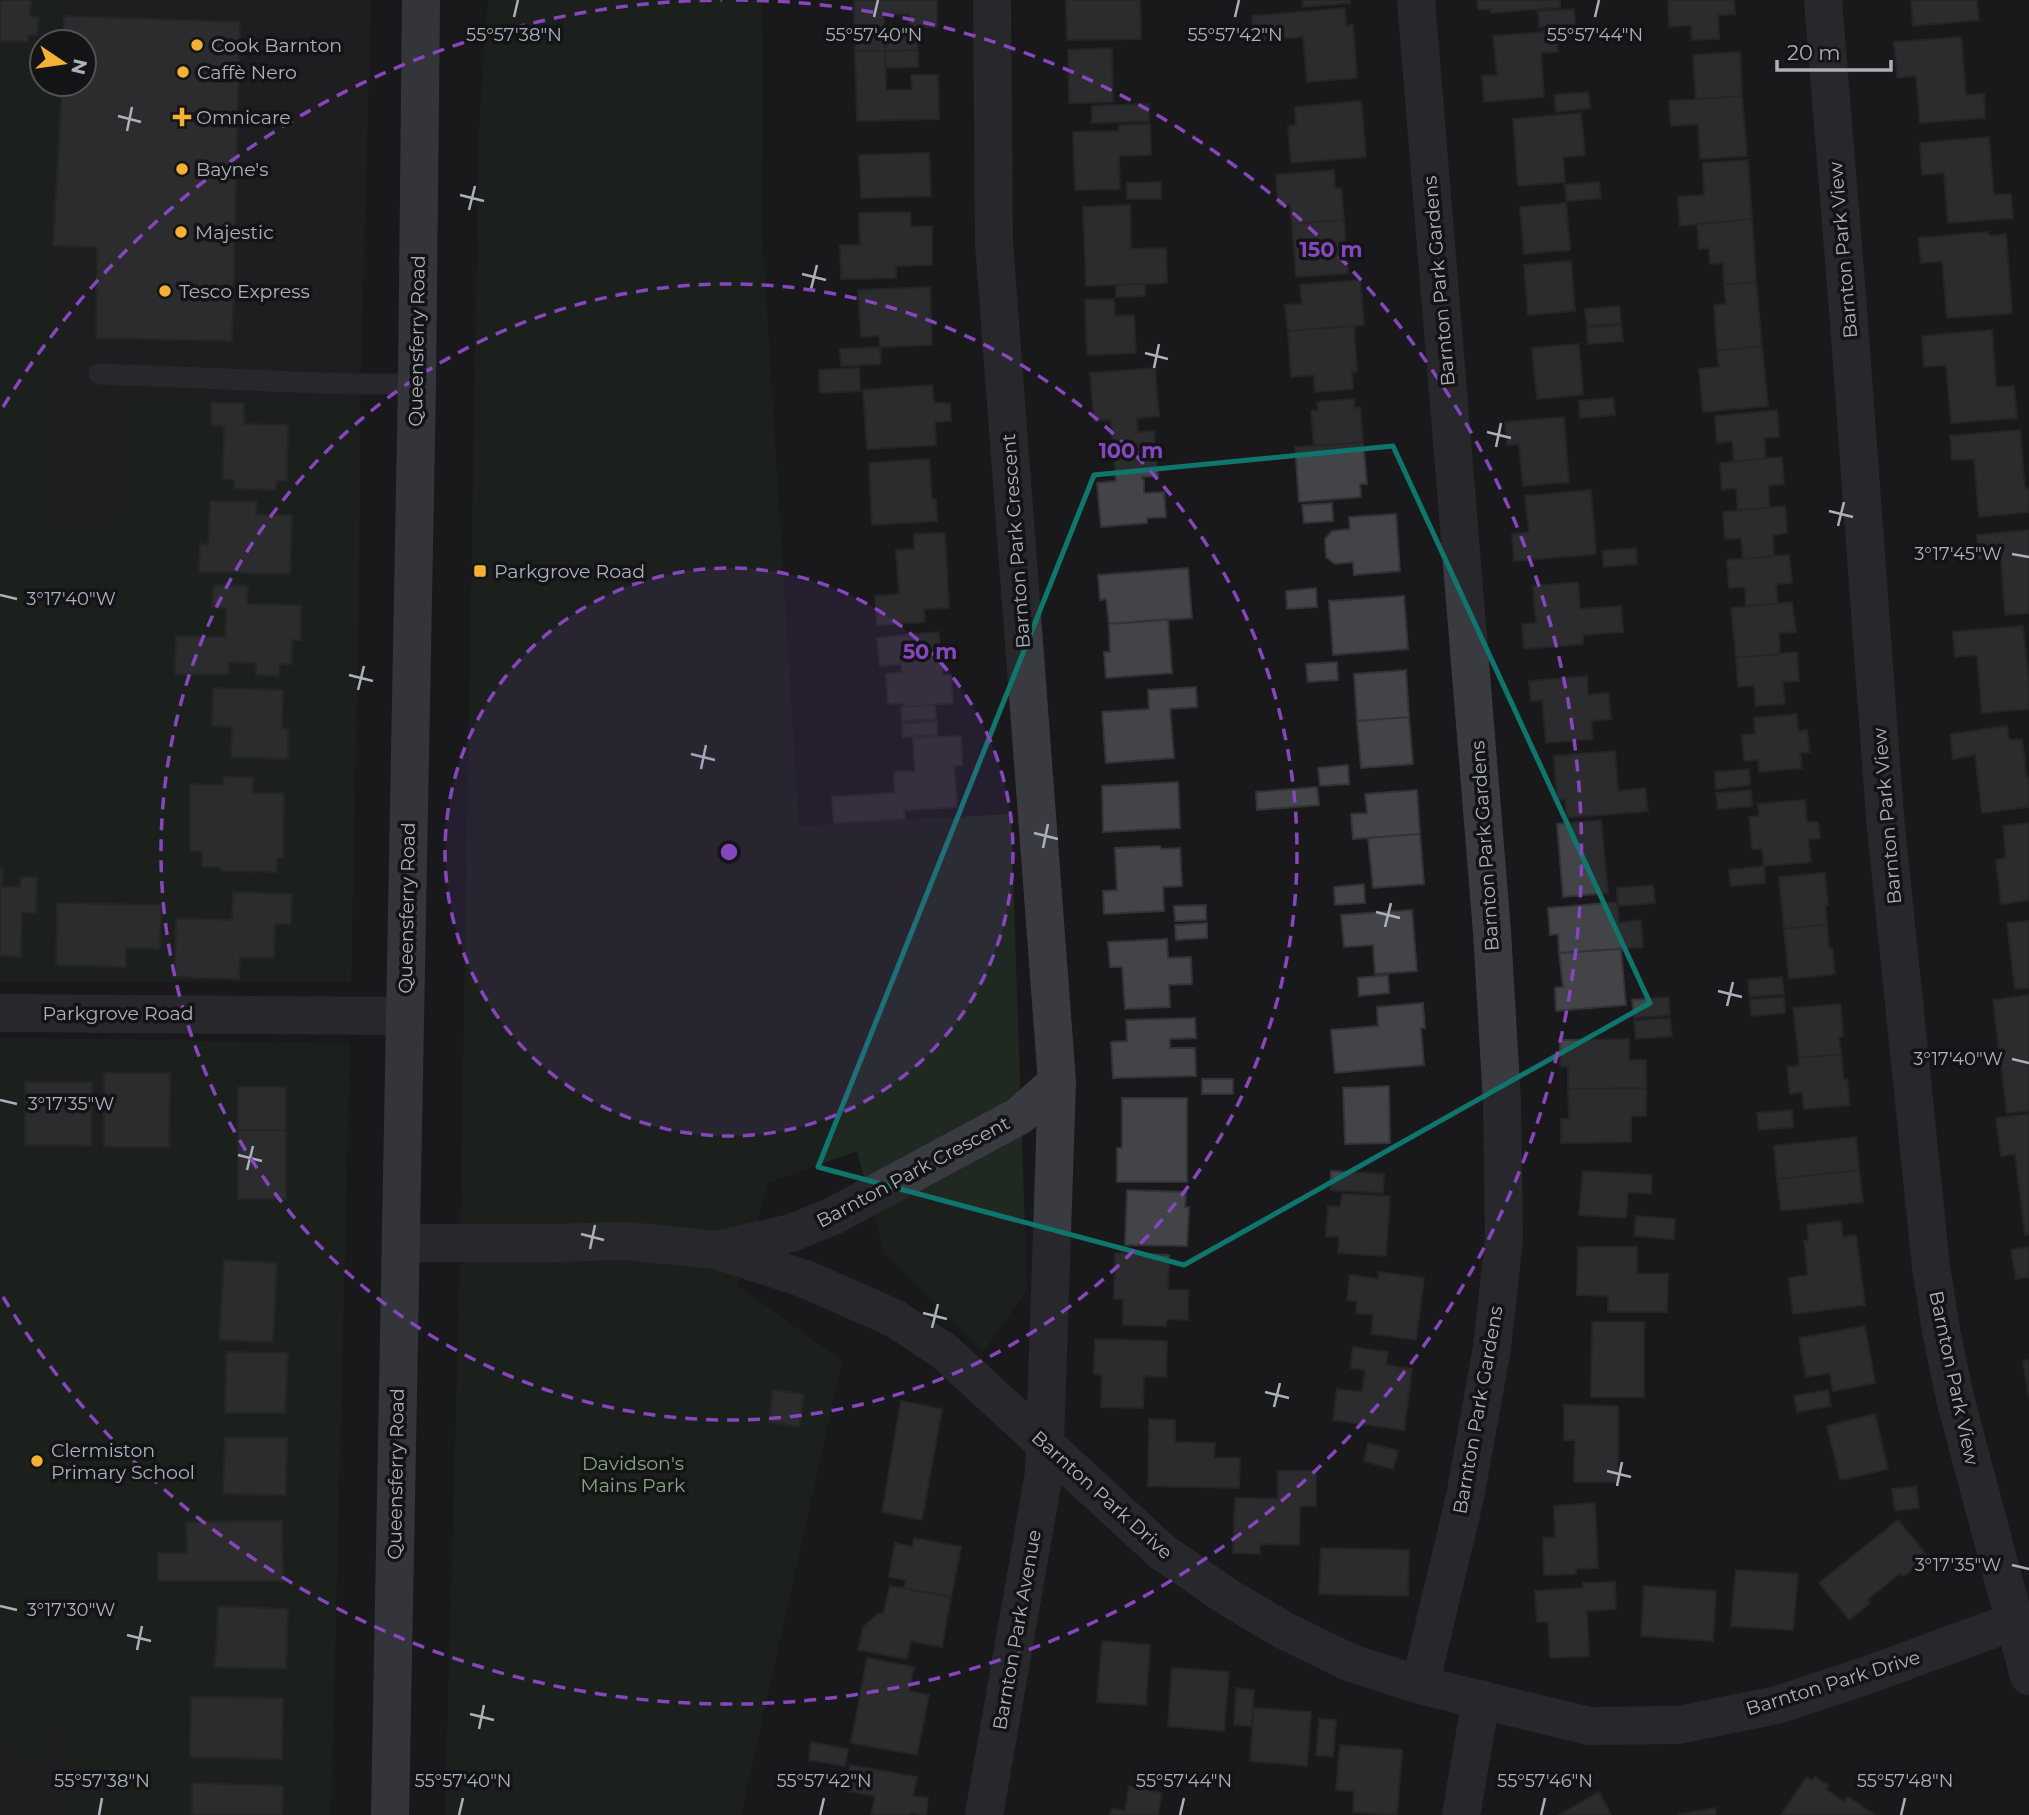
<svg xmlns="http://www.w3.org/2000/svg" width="2029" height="1815" viewBox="0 0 2029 1815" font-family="Montserrat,sans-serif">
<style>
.built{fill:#252528}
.green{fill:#202921}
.building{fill:#434448;stroke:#333337;stroke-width:2}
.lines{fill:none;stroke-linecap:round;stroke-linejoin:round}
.lane{stroke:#3a3b40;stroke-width:21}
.street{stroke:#3a3b40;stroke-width:38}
.primary{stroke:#56585f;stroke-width:38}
.marked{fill:none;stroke:#0f766e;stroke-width:5;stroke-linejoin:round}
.ticks{fill:none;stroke:#abb0bb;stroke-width:2.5}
.ring{fill:none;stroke:#8546be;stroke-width:3.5;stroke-dasharray:12 9}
.poi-dot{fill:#f5b136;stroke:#141416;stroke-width:2.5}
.labels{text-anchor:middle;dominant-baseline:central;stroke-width:7;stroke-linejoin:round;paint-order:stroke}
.poi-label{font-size:19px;fill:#abb0bb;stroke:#141416;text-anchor:start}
.street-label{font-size:19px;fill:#abb0bb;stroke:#141416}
.park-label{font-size:19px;fill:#82a683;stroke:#141416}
.ticks-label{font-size:18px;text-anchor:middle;fill:#abb0bb;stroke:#141416;stroke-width:7;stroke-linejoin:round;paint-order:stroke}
.centre{fill:#8546be;stroke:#141416;stroke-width:3.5}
.ring-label{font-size:21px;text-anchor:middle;font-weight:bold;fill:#8546be;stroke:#141416;stroke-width:7;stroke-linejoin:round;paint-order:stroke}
</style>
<rect width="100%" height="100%" fill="#19191b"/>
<path class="built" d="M64,0H371L360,401L130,396L135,515L56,532L53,246L62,84H84V42H63Z
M75,1341L68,1815H0V1343Z"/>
<path class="green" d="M0,0H64L63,42H42V84H62L53,246L56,532L135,515L129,396L360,401L359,587L351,982L0,981Z
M488,0H763L762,232L799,826L1011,814L1027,1290L983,1352L884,1253L857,1151L768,1183L738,1286L842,1361L741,1815H445L459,1306L479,129Z
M0,1037L350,1044L331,1815H68L71,1589L53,1760L23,1754L0,1743Z"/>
<path class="building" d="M0,0H31L30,16L39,17L37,35H28V42L0,41Z
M854,0H937V27H909V14L884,15L885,51H855Z
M1066,0H1140L1141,39L1067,40Z
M1302,0H1350V3L1303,7Z
M1477,0H1560V7L1491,13L1490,9L1478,10Z
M1668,0H1734L1735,14L1718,15L1719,39L1692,40L1691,25L1669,27Z
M1911,0H1977L1979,20L1913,26Z
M1345,8L1346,26L1353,25L1357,78L1307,82L1303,37L1254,40L1252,16Z
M1574,9L1575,25L1539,27L1538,11Z
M64,16L240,22L232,341L96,338L97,247L53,246L62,84H84V42H63Z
M1556,31L1558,52L1541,53L1544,97L1484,102L1482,76L1497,75L1493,36Z
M885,35H917L918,50L885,51Z
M1961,37L1966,95L1984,94L1985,118L1920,123L1916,76L1897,78L1894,42Z
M1112,48L1113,102L1069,103L1068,50Z
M918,50V67L885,68V51Z
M855,51H885L886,90H912L911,75H938L939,119L857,121Z
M1740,52L1742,96L1696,99L1693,55Z
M1588,92L1590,108L1556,112L1554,95Z
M1742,96L1747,156L1700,159L1698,124L1671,126L1669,101Z
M1361,101L1366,157L1291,163L1288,126L1296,125L1295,107Z
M1149,104V121L1092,123V106Z
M1581,113L1585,155L1563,157L1565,182L1518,186L1513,119Z
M1150,124L1151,155L1119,156L1120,189L1075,190L1073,132L1119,131V125Z
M1989,137L1994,195L2011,194L2013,218L1948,223L1944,173L1922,175L1920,143Z
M929,153L931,196L861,198L859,155Z
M1748,160L1752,219L1680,226L1678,197L1704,195L1703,163Z
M1334,170L1335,189L1341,188L1344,220L1292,224L1290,204L1278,205L1276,175Z
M1161,182V199H1127V183Z
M1599,182L1601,198L1567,201L1565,185Z
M1566,203L1570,250L1524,254L1520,207Z
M1130,205L1131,249L1166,248L1167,283L1086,286L1083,207Z
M910,212L911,227L932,226V265L896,266V278L841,279L840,245H860L859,213Z
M1752,219L1756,282L1724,285L1723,263L1710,264L1709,248L1699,249L1697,224Z
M1344,220L1348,273L1296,277L1292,224Z
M1988,232L1989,236L2006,234L2012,313L1947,318L1942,261L1921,263L1918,238Z
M1571,261L1575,311L1528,315L1524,265Z
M1360,280L1364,325L1288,331L1285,305L1302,304L1300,285Z
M1756,282L1762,346L1717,351L1714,305L1726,304L1724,285Z
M1145,284V296L1116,297V285Z
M930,287L932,345L880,347L879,336L861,337L858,290Z
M1114,299L1115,316L1134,315L1136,353L1087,355L1085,300Z
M1619,306L1621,323L1587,326L1585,309Z
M1621,325L1623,341L1588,344L1587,328Z
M1354,326L1357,372H1352L1353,389L1315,392L1314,375L1291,377L1288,331Z
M1992,330L1996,387L2014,386L2017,418L1951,423L1946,365L1924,367L1922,336Z
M1579,344L1583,395L1537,399L1532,348Z
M1762,346L1768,406L1703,412L1699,369L1719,367L1717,351Z
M880,347L881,364L841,366L840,349Z
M859,368L860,391L820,393L819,370Z
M1155,368L1159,416L1137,418L1138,432L1154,431L1155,448L1113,451L1111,420L1094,421L1090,373Z
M932,385L934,403H950L951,421L935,422L936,445L867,449L863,390Z
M1613,398L1615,415L1580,418L1579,401Z
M1354,399V408L1360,407L1363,442L1314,446L1311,411H1318L1317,402Z
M211,403H244V424L288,425L287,481H276V490L234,489V480L223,479L224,426L211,425Z
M1777,410L1779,437L1764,438L1766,459L1734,461L1732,441L1717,443L1715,416Z
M1564,417L1569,482L1523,486L1519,444L1507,445L1505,422Z
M2020,430L2025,489L2029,488V512L1979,517L1974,459L1952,460L1950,436Z
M1363,442L1367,484H1360L1361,497L1299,502L1295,447Z
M1155,448L1158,476L1142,477V479L1144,480V493L1164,492L1166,517L1147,518V523L1101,527L1097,483L1116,481L1113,451Z
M1782,457L1784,484L1768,485L1770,508L1738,510L1736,488L1722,490L1720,463Z
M929,459L932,499H936L937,521L872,525L869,463Z
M1591,490L1596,554L1514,561L1512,534L1529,532L1525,496Z
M210,501L257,502L256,515H292L290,574L199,572L200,544L208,545Z
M1332,503L1333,521L1304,523L1302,505Z
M1785,506L1787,533L1773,535L1774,556L1743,559L1741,538L1725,539L1723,512Z
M1396,514L1400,571L1354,575L1353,562L1335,564L1326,557L1325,539L1332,531L1350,529L1349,517Z
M2029,530V613L2005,615L2001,558L1979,559L1977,535Z
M945,533L949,608L924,609L925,622L877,625L875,596L899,594L896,550L914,549V534Z
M1636,548L1637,564L1604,567L1602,551Z
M1789,555L1792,583L1776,584L1778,603L1746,606L1745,587L1729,588L1727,560Z
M1188,568L1192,618L1109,624L1106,599L1100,600L1098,575Z
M1578,582L1580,609L1621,606L1623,632L1583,635V644L1524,649L1522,624L1536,623L1533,586Z
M213,585L248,586L247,604L301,605V640H292V664H280L279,676L256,675V663L229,662L228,675L175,674L176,636L225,637L226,608L212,607Z
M1316,588L1317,607L1287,609L1286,591Z
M1404,596L1408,649L1333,655L1329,601Z
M1792,602L1796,632L1779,633L1780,654L1736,658L1731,608Z
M1168,619L1172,673L1106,678L1104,652H1110L1109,624Z
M2023,626L2029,685V709L1982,713L1977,655L1955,657L1953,632Z
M939,632L943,675H951L953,703L905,707L904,703L888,704L886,674L902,673L901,664L880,666L877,638Z
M1797,652L1799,681L1783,682L1785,704L1756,706L1754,685L1738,687L1736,658Z
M1337,662L1338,680L1308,682L1306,664Z
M1406,670L1409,717L1357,721L1354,674Z
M1587,676L1588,695L1608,693L1611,719L1591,721L1593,739L1546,743L1542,700L1531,701L1529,681Z
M1196,687L1197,707L1170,709L1174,758L1106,763L1102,712L1149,709L1148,690Z
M213,688L283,690L282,728L288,729V759L231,757L232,727L212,726Z
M935,705L936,719L902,721L901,707Z
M1797,714L1798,731L1807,730L1810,752L1800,753L1802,768L1759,772L1758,760L1744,761L1742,735L1755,734L1754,718Z
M1409,717L1413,764L1361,768L1357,721Z
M937,721V735L903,737L902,724Z
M2007,726L2009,740L2022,739L2027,778H2029V807L1982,813L1975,755L1953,759L1950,734Z
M961,736L962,765L954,766L957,807L904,810L905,819L834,823L832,797L895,793L894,772L915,771L913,738Z
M1615,751L1618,791L1645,788L1648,811L1567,818L1565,799L1557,800L1554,756Z
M1348,765L1349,784L1320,786L1318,768Z
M1749,769L1750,785L1716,789L1715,772Z
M224,777H253V793H284L283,858H277V872L221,871L220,867H202V852L190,851V784L223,785Z
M1178,782L1180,828L1103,832L1102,786Z
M1317,787L1319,805L1257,810L1256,792Z
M1417,790L1420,834L1353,839L1351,814L1367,813L1365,794Z
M1751,790L1752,806L1718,809L1716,793Z
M1805,800L1807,822H1818L1820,838L1808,839L1811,862L1764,866L1762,849H1752L1749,817L1759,816L1758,804Z
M1601,820L1608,893L1563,897L1557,824Z
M2029,823V900L2001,904L1996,860L2006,858L2003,826Z
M1420,834L1424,884L1373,888L1368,838Z
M1160,846L1161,849L1180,848L1182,886L1163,887L1164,911L1104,914L1103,891L1117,890L1115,848Z
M1764,866L1765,883L1731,886L1729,870Z
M0,868H3L2,887H20L21,877H37L36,913L22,912L21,957L0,956Z
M1825,873L1828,905H1825L1827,924L1784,929L1779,877Z
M1364,884L1365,903L1335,905L1334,887Z
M1653,885L1655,903L1618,906L1617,888Z
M233,892L292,894L291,924H275L274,958L240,957L239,979L175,977L176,918L232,920Z
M1617,902L1619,923L1641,920L1643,947L1559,953L1558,934L1550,935L1548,908Z
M57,903L161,905L160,949L126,948V967L56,965Z
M1206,905V920L1175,921L1174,906Z
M1412,910L1417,971L1375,974L1373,945L1344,947L1341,915Z
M2029,921V988L2015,989L2007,923Z
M1207,923V938L1176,940L1175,925Z
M1827,924L1829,949L1832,948L1835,974L1789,979L1784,929Z
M1167,939L1168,958L1191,957L1192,984L1169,985L1170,1007L1125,1009L1122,967H1110L1108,942Z
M1621,949L1626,1005L1556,1011L1555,988L1563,987L1559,953Z
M1388,975L1389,993L1359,996L1358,978Z
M1782,977L1784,994L1750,997L1748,980Z
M2029,995V1111L2007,1113L1993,1000Z
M1669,997L1670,1015L1634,1018L1632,1000Z
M1784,997L1785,1013L1751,1016L1750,1000Z
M1423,1003L1425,1028H1421L1424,1065L1335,1073L1331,1030L1378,1026L1377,1007Z
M1840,1004L1843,1036L1839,1037L1841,1054L1799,1058L1793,1008Z
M1195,1018L1196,1038L1170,1039V1048H1195L1196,1076L1113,1078L1111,1042L1127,1041L1126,1020Z
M1670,1018L1672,1036L1636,1039L1634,1021Z
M1629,1039V1060H1646V1088L1568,1089V1066H1560V1040Z
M1841,1054L1844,1080L1847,1079L1850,1105L1804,1109L1802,1092L1790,1094L1787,1067L1799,1066V1058Z
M104,1073H170L169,1147H104Z
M1202,1079H1233V1094H1202Z
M25,1082H92L91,1146L25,1145Z
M1389,1086L1390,1143L1345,1144L1343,1088Z
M238,1087H286V1130H238Z
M1646,1088V1116H1631V1142L1561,1143V1119H1569L1568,1089Z
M1122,1098H1187V1182H1117V1148H1122Z
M1792,1110L1793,1127L1759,1130L1757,1113Z
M2029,1114V1234L2025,1235L2015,1154L2001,1156L1996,1118Z
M238,1130H286V1199H238Z
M1856,1137L1859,1170L1777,1179L1774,1146Z
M1859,1170L1863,1202L1781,1211L1777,1179Z
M1331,1171L1384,1174L1383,1193L1330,1190Z
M1583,1171L1652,1175L1651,1194L1628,1192L1626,1218L1579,1215Z
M1127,1190L1186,1192L1185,1207H1189L1187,1246L1125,1245Z
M1342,1194L1390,1196L1386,1256L1338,1253L1339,1237L1326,1236L1328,1206L1340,1207Z
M1636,1216L1675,1219L1674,1239L1634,1236Z
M1841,1221L1843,1237L1856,1235L1865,1305L1793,1314L1789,1278L1808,1275L1804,1241H1809L1807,1225Z
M1578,1247H1637V1274H1668L1667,1312H1608V1296L1577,1295Z
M2029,1247V1277L2016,1279L2011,1250Z
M1115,1253L1169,1255L1168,1290H1188V1320L1167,1319L1166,1326L1123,1325V1299H1114Z
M224,1260L277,1263L273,1342L219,1340Z
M1379,1272L1424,1278L1416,1340L1371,1334L1373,1315L1356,1313L1357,1301L1347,1300L1350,1275L1378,1279Z
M1592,1322H1644V1397H1591Z
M1865,1326L1875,1383L1833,1391L1830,1373L1806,1377L1799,1338Z
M1095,1339L1167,1341L1166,1377L1144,1376L1143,1408L1101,1407L1102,1375L1094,1374Z
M1353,1347L1388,1352L1386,1365L1412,1369L1404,1430L1333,1420L1337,1389L1362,1392L1365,1370L1350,1368Z
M226,1352L288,1353L285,1413H225Z
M2029,1360V1397L2023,1361Z
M773,1390L804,1394L799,1427L769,1422Z
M1828,1390L1831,1406L1797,1412L1794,1396Z
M901,1401L942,1409L922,1520L882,1512Z
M1564,1405L1618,1406V1482H1574L1575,1440H1564Z
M1875,1414L1888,1469L1840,1480L1827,1426Z
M1149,1419L1175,1420V1442L1215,1443L1214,1458H1240L1239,1488L1148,1486Z
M225,1437L287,1438L286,1495L223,1494Z
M1368,1443L1398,1451L1393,1469L1364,1461Z
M1278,1471H1316V1506H1300L1299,1545L1260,1544V1554L1233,1553L1235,1498L1278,1499Z
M1916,1486L1919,1508L1895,1511L1892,1489Z
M1595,1503L1598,1568L1576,1569V1574L1544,1575L1543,1538L1555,1537L1554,1506Z
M1898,1520L1928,1557L1904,1576L1900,1573L1867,1600L1870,1603L1849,1620L1819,1583Z
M282,1521L283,1581H158V1553H187L186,1522Z
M914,1538L961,1547L951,1597L904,1588L906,1580L889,1577L895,1543L912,1547Z
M1321,1548L1409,1550L1408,1596L1319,1594Z
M1736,1570L1798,1574L1793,1630L1731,1626Z
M1615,1582L1616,1609L1587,1611L1589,1656L1550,1658L1548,1622H1537L1535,1591L1583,1588V1583Z
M890,1586L951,1597L942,1647L911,1641L907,1659L858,1650L863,1627L879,1613L883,1614Z
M1644,1586L1716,1591L1713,1641L1641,1636Z
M218,1606L288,1609L286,1669L215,1667Z
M1102,1641L1150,1645L1146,1705L1097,1702Z
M867,1658L914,1667L909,1691L929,1695L917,1755L851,1743Z
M1172,1668L1229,1672L1224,1731L1168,1726Z
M1236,1688L1254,1690L1251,1726L1234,1725Z
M191,1697L283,1698L282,1759L190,1757Z
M1254,1708L1311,1712L1307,1766L1250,1761Z
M1319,1719L1336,1720L1333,1757L1316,1755Z
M811,1742L848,1749L845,1766L809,1760Z
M1340,1745L1402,1750L1397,1815L1353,1812L1354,1791L1336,1790Z
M850,1765L917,1777L913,1796L928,1798L926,1815L910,1813V1815H871L875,1796L845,1791Z
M1807,1777L1812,1781L1815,1777L1829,1786L1826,1789L1844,1802L1848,1797L1875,1815H1781Z
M192,1783L283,1786L282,1815H192Z
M1129,1786L1162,1793L1158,1815H1110L1112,1808L1125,1811Z
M1599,1792L1611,1815H1559Z
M1715,1808L1716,1815H1677Z"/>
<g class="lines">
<path class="lane" d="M99,374L348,384H417"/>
<path class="street" d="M1416,0L1492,932L1502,1102L1504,1239L1492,1348L1465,1497L1420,1685
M1823,0L1848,309L1885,817L1931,1267L1942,1336L1955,1398L2029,1676
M0,1013L405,1016
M401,1243H553L626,1241L717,1250L805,1279L894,1318L945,1352L1161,1551L1226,1596L1285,1631L1351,1663L1420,1685L1589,1726L1678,1725L1777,1705L1865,1676L2015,1621
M718,1250L791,1233L833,1216L1019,1116L1057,1082
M984,1815L1044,1473L1057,1082L994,243L992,0
M1461,1815L1481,1699"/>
<path class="primary" d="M390,1815L417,384L421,0"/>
</g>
<path d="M0 0H2029V1815H0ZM1393,446L1650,1003L1184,1265L818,1167L1094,475Z" fill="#19191b" fill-opacity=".55" fill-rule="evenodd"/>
<path class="marked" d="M1393,446L1650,1003L1184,1265L818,1167L1094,475Z"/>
<path class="ticks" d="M514,17L518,0M874,17L878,0M1235,17L1239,0M1595,17L1599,0M118,116L141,122M127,131L132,107M460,195L484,201M469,210L475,186M802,274L826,280M811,289L817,265M1145,353L1168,359M1154,368L1159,344M1487,432L1511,438M1496,447L1501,423M1829,511L1853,517M1838,526L1844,502M2012,554L2029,557M0,595L17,599M349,675L373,681M358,690L364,666M691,754L715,760M701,769L706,745M1034,833L1058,839M1043,848L1048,824M1376,912L1400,918M1385,927L1391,903M1718,991L1742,997M1727,1006L1733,982M2012,1059L2029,1063M0,1100L17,1104M238,1155L262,1161M247,1170L253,1146M581,1234L604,1240M590,1249L595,1225M923,1313L947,1319M932,1328L938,1304M1265,1392L1289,1398M1274,1407L1280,1383M1607,1471L1631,1477M1617,1486L1622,1462M2012,1565L2029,1569M0,1606L17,1610M127,1635L151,1641M137,1650L142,1626M470,1714L494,1720M479,1729L484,1705M99,1815L102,1798M459,1815L463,1798M820,1815L824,1798M1180,1815L1184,1798M1541,1815L1545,1798M1901,1815L1905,1798"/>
<circle cx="729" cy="852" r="284" fill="#8546be" fill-opacity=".12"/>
<g class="ring">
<circle cx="729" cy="852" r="284"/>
<circle cx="729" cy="852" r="568"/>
<path d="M3 407A852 852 0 0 1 722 0M736 0A852 852 0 1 1 3 1297"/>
</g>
<g class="poi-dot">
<circle cx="197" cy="45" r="7"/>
<circle cx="183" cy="72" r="7"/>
<path d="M178.5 106.5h7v7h7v7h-7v7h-7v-7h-7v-7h7z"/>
<circle cx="182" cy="169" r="7"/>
<circle cx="181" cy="232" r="7"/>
<circle cx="165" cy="291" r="7"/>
<rect x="473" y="564" width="14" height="14" rx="3.5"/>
<circle cx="37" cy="1461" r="7"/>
</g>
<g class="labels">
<g class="poi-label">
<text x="211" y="45">Cook Barnton</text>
<text x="197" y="72">Caffè Nero</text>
<text x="196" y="117">Omnicare</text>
<text x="196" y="169">Bayne's</text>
<text x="195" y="232">Majestic</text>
<text x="179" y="291">Tesco Express</text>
<text x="494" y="571">Parkgrove Road</text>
<text x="51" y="1450">Clermiston<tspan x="51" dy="22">Primary School</tspan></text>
</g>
<g class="street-label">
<text transform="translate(1843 250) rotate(-95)">Barnton Park View</text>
<text transform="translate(1439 281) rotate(-95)">Barnton Park Gardens</text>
<text transform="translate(417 341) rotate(-89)">Queensferry Road</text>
<text transform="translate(1016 541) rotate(-94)">Barnton Park Crescent</text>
<text transform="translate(1887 816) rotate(-95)">Barnton Park View</text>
<text transform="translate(1485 846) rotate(-94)">Barnton Park Gardens</text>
<text transform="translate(407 908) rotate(-89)">Queensferry Road</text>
<text x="118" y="1013">Parkgrove Road</text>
<text transform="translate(913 1172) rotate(-28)">Barnton Park Crescent</text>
<text transform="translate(1954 1378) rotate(78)">Barnton Park View</text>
<text transform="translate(1478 1410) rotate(-80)">Barnton Park Gardens</text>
<text transform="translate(396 1474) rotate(-89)">Queensferry Road</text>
<text transform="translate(1102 1495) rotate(42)">Barnton Park Drive</text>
<text transform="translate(1017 1630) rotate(-80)">Barnton Park Avenue</text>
<text transform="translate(1833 1683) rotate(-17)">Barnton Park Drive</text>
</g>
<g class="park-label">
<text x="633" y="1463">Davidson's<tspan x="633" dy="22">Mains Park</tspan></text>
</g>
</g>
<g class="ticks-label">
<text x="514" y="41">55°57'38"N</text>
<text x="874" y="41">55°57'40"N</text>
<text x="1235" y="41">55°57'42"N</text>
<text x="1595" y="41">55°57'44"N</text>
<text x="1958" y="560">3°17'45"W</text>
<text x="71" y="605">3°17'40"W</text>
<text x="1958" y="1065">3°17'40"W</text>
<text x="71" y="1110">3°17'35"W</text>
<text x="1958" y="1571">3°17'35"W</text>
<text x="71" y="1616">3°17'30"W</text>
<text x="102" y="1787">55°57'38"N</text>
<text x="463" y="1787">55°57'40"N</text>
<text x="824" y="1787">55°57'42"N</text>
<text x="1184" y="1787">55°57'44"N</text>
<text x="1545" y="1787">55°57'46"N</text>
<text x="1905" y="1787">55°57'48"N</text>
</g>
<circle cx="729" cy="852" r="10" class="centre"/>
<g class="ring-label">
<text x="1331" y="257">150 m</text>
<text x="1131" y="458">100 m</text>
<text x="930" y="659">50 m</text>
</g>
<g transform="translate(63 63) rotate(103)"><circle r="33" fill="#141416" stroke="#505258" stroke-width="2"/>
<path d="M0-5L12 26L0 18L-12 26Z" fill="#f5b136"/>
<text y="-10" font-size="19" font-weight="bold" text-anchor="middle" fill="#abb0bb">N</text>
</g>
<path d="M1777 60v10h114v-10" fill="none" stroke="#abb0bb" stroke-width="3.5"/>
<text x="1787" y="60" font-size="21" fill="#abb0bb" stroke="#141416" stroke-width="5" paint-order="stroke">20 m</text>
</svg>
